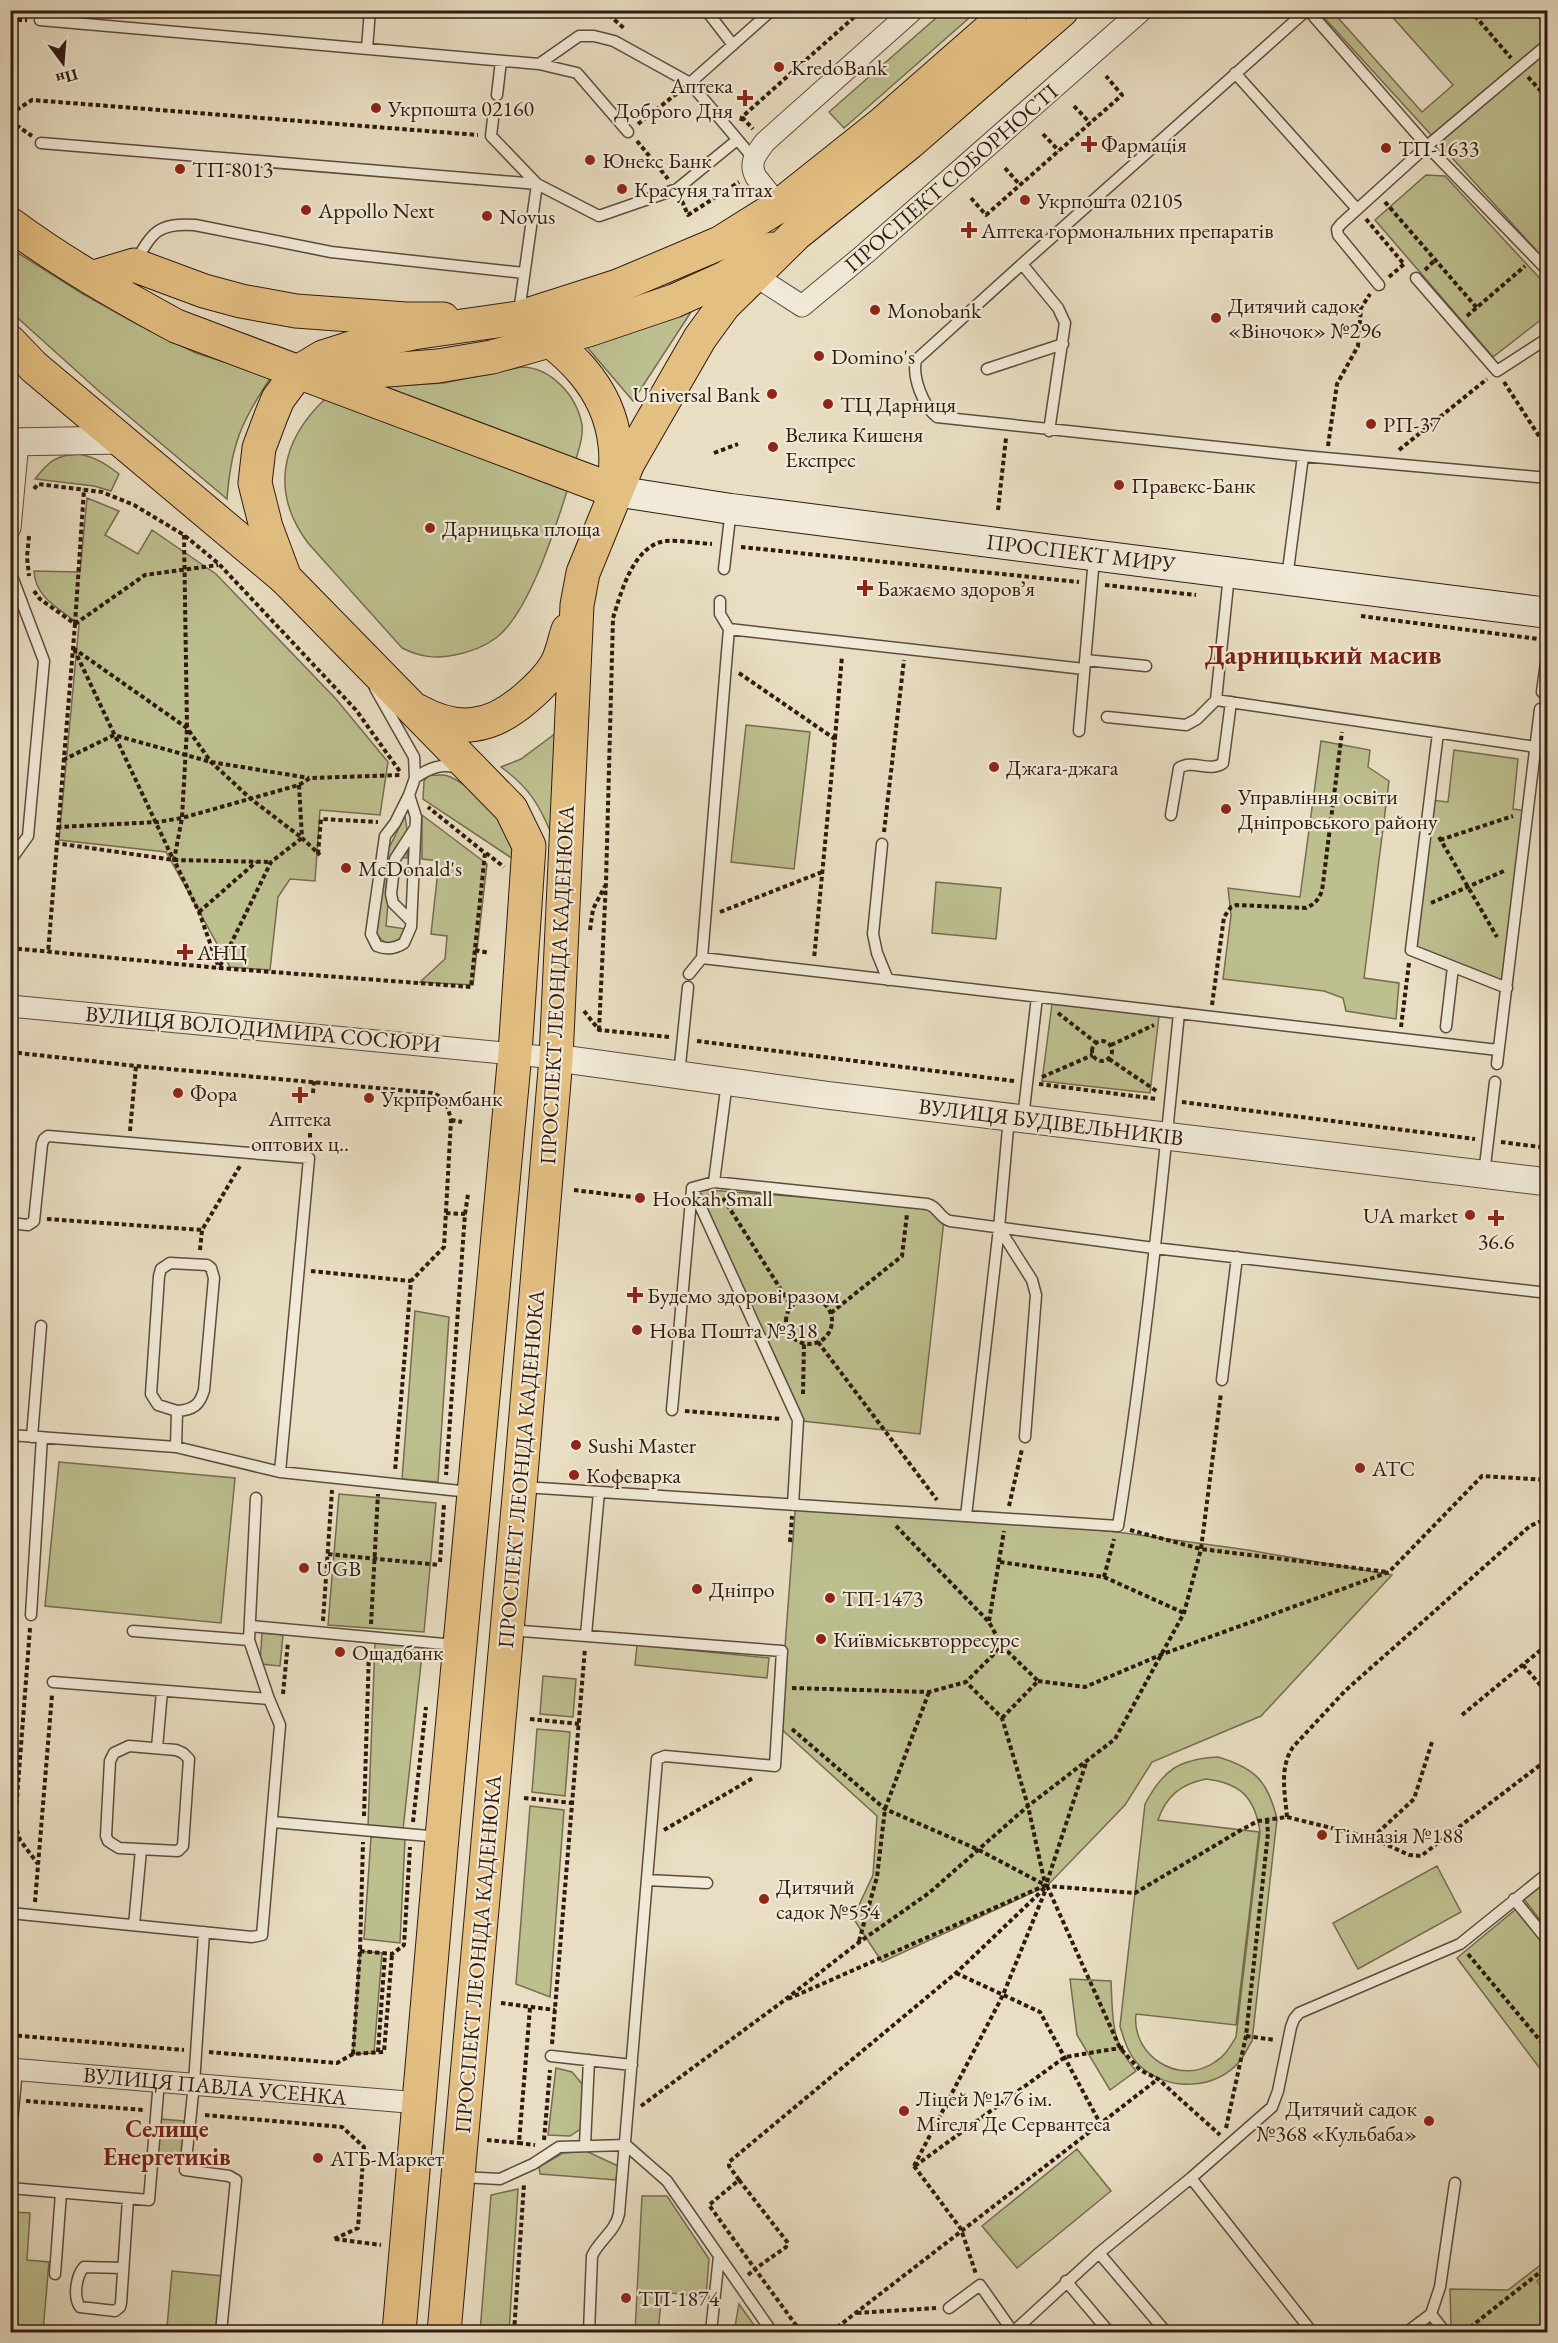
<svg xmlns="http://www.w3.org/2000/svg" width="1558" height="2343" viewBox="0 0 1558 2343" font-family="'EB Garamond',serif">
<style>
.green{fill:#bdbf8f;stroke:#766c4f;stroke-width:1.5;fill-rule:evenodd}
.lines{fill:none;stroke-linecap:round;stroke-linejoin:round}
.service-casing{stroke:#5e4b3c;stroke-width:13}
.minor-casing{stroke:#5e4b3c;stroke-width:23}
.tertiary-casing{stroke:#5e4b3c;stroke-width:29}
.secondary-casing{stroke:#301a0f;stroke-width:32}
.primary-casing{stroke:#301a0f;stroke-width:35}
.trunk-casing{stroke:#301a0f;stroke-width:35}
.path{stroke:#301a0f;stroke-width:4;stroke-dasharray:4.5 3;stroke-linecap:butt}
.service{stroke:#f1ead8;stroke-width:10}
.minor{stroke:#f1ead8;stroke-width:21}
.tertiary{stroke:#f1ead8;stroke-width:27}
.secondary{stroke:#f1ead8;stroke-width:30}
.primary{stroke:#e4bf82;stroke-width:33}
.trunk{stroke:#e4bf82;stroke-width:33}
.poi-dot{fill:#8f2418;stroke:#f1ead8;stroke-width:2}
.labels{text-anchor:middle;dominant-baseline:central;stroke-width:4.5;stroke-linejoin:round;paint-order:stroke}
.poi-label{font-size:22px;fill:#301a0f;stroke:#f1ead8;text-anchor:start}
.street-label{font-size:22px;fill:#301a0f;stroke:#f1ead8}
.neighbourhood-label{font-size:24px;font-weight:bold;fill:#7a1f14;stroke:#f1ead8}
.district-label{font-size:28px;font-weight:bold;fill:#7a1f14;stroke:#f1ead8}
</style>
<rect width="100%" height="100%" fill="#e9dec3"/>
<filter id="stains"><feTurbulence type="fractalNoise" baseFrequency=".00333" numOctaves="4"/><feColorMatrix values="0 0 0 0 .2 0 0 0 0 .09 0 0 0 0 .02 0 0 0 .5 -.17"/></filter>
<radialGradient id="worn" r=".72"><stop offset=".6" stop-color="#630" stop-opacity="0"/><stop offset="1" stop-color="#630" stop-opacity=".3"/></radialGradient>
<path class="green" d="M1517,10L1520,14L1524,11H1547V262L1318,11H1332L1422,112L1453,85L1387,11Z
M944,11H977L844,128L829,112Z
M1426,175L1445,176L1547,286V315L1493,357L1375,220Z
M10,248L83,294L137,324L196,353L271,377C241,422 231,445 227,499L101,393L11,312Z
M691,312L633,401L587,347Z
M521,367C551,367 577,396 582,425C584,437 578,451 575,463L369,387L444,383Z
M325,399L567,491C555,529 529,613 496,638C484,647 470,652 455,655C435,659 420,657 402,648L308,543C270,492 281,441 325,399Z
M79,454C95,457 106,464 119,474L111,491L94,486L35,479C49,461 56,455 79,454Z
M87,498L119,511L105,535L138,554L152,530L216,574L336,699L388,762L380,815L320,810L315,881L290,879L278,897L270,970L230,967L166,852L59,840L79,624C60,609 35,598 34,571L80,572Z
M746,725L810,732L794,869L731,862Z
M556,733L551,833C538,802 528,787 501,767L521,759Z
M1321,741L1370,750L1368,767L1389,781L1364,978L1399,983L1396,1019L1346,1011L1343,998L1324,991L1223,979L1231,915L1228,888L1300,897Z
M1454,750L1518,759L1513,809L1528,811L1507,988L1413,951L1431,800L1448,802Z
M429,775C435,776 443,774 448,776C472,784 518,834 513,859L423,799L424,781Z
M422,815L487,864L473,985L420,982L445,959L447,936L431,934L439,861L422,859Z
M405,816L408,837L407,858L392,857L386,926L406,929L404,936L391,944C383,942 379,939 376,931L387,852Z
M936,882L1001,888L996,939L932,933Z
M1052,1004L1159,1016L1150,1093L1042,1081Z
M696,1189L932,1207L944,1220L920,1434L793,1420Z
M415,1311L449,1317L438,1482L402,1479Z
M59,1462L235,1478L221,1623L45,1606Z
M339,1494L436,1503L424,1632L328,1625Z
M796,1499L1117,1532L1248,1550L1392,1575L1261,1716L1152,1762L1125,1805L1047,1886L882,1962L853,1918L873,1875L877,1816L779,1727Z
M262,1633L283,1635L280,1666L260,1664Z
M375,1643L423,1645L403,1830L368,1826Z
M637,1645L769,1658L767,1678L635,1665Z
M543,1676L576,1679L573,1717L540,1714Z
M537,1729L570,1732L565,1796L532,1792Z
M1218,1757C1255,1768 1268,1781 1277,1819L1252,2041C1248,2047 1245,2055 1240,2061C1215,2090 1169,2092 1140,2066C1129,2056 1124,2040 1120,2026L1145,1804C1163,1770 1179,1759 1218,1757ZM1206,1779C1240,1783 1255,1797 1260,1832L1236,2037C1230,2047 1225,2056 1215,2062C1179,2087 1131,2055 1136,2014L1236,2025L1259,1832L1158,1820C1166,1796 1181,1784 1206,1779Z
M530,1806L564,1810L550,1997L516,1984Z
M371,1837L405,1839L400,1943L364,1939Z
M1437,1866L1461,1912L1358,1969L1333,1923Z
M1547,1879V1929L1523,1898Z
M1516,1909L1547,1948V2078L1457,1958Z
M360,1951L382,1953L374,2053L353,2054Z
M1070,1979L1111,1981C1113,2019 1110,2040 1136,2071L1110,2090L1077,2035Z
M556,2068L572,2072L583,2085L582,2128L570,2136L548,2135Z
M160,2119L184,2121L181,2162L157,2160Z
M1077,2149L1111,2191L1017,2268L982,2226Z
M586,2151L618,2166L616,2180L540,2174L539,2167L563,2153Z
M518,2189L509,2332H480L491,2195Z
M642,2196H667L709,2259L706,2297L662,2292L658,2332H635Z
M10,2212L30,2213L27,2260L49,2262L43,2332H11Z
M1547,2260V2272L1537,2281L1547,2295V2332H1456L1451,2327L1450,2289L1508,2290Z
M172,2271L223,2276L218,2331L167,2327Z
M739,2304L759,2332H734Z"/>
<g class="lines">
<g class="service-casing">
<path id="service" d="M706,10L733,45
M1308,10L1427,146L1548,271
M40,20L539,64L579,36H594L614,41L690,83L753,158
M367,49L370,10
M539,64L577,73L628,132
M1235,73L1357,209
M690,83L772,10
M497,95L501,61
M493,119L491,136L537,184L519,312
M41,143L537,184L599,216L677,189L737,140
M135,263C153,231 158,223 195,225L331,252L524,273
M1022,264L916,360C912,377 923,406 937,417L1303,456L1548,478
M1416,278L1497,371L1548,338
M1379,285L1338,235L1337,229L1341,224L1427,146L1548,44
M987,369L1063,344
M1049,431L1065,323L1058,308L1022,264L1307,10
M724,569L731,509
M10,571L44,661L28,836L10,861
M1229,575L1216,700L1536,747
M1287,578L1303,456
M729,629L1084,669
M1085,660L1146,666
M375,688L414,757L415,778L409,795L395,823L385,836L371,934L377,946C387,950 395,949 404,943L411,927L416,817L409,795
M1542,692L1548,648
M1107,717L1186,725L1197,719L1216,700
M1079,731L1094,558
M1438,733L1411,950L1507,988
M415,778C429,768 441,763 459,768
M1171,815L1179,768C1193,759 1210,773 1223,763L1231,702
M882,844L873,934L877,953L888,980
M411,921L393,903L391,894L395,859L415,828
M702,958L1498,1050
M689,974L702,958L726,664L729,629L720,614V601
M1446,1027L1453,967
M1497,1064L1540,709
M679,1075L688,987
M1023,1118L1037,997
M1484,1174L1495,1082
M714,1182L727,1082
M10,1223L28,1225L34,1221L42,1144L44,1139L48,1136L309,1158L280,1472
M999,1228L1032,1280L1036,1295L1025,1437
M1222,1380L1237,1257
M672,1410L692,1189
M10,1435L176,1447L280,1472L470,1492
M32,1437L41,1326
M176,1447L177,1411L158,1405L151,1394L159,1276L161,1269L170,1263L207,1265L211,1268L214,1278L204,1390C200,1405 193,1410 177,1411
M524,1487L1118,1526C1145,1357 1162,1185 1179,1013
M793,1505L798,1420L692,1188L714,1182L927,1204C938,1206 939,1218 950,1221L1154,1248L1548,1293
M966,1516L999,1228L1009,1117
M31,1615L42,1437
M250,1626L455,1645
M509,1630L782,1651L775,1766L665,1756L657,1759L619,2214C615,2232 599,2240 592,2256L589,2332
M133,1631L249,1640
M586,1635L599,1492
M53,1682L269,1699
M129,1746L176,1750L183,1753L189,1759L183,1846L178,1851L119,1848L108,1841L106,1836L110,1761L114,1753Z
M157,1748L162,1691
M273,1822L440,1837
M647,1880L707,1883
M1514,1899L1548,1941
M10,1913L252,1937L262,1935L280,1725L269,1699L249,1640L256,1498
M134,1925L141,1850
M204,1932L194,2084L185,2170L229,2176L236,2180L221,2332
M551,2056L632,2065
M10,2143L17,2069
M585,2145L589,2060
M461,2177L500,2179L533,2164L559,2147L626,2145L667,2181L772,2332
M1191,2178L1312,2332
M10,2188L149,2200L159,2081
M1099,2253L1166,2332
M123,2268L84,2267C76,2276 73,2297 80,2307L115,2311L120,2307L121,2303L128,2199
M55,2274L61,2193
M1066,2281L1109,2332
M949,2308L980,2285L1013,2332
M1431,2314L1445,2332
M711,2332L719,2256
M1013,2332L1099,2253L1191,2178L1272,2107L1278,2091L1291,2027L1294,2019L1299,2013L1460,1944L1548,1873
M1407,2332L1431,2314L1440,2287L1455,2183"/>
</g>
<g class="minor-casing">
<path id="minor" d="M779,206L756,177C748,162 757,153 765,142L913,10
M754,275L802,306L866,253L1142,10
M10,528L18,442
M10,1006L556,1058
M10,2069L419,2103"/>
</g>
<g class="tertiary-casing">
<path id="tertiary" d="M10,442L121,440
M556,1058L825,1095L1548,1182"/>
</g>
<g class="secondary-casing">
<path id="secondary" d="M615,491L731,509L1548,613"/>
</g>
<g class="primary-casing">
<path id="primary" d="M10,224C63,263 119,295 176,326L615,491
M91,278L134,265L204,291L241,301L296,311L406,319H443
M10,342L34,367L285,578
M315,372L375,371L438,366L492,357L588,330L674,301L725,278L772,249"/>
</g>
<g class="trunk-casing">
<path id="trunk" d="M518,318C565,348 609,385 615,445C617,458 615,473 615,486
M418,711C458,733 490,729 525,699C537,689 548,679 556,665C562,655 564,641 568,630
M399,2332L442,1837L515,1053L529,846L511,809L285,578L266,527L255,483L259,448L271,416L278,399L298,372L323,357L370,342L413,333L518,318L618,286L720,243L779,206L882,124L1012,10
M444,2332L520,1486L556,1058L577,605L583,573L628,463L700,338L724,305L796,234L909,143L1062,10"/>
</g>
<path class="path" d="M603,10L625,29
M1470,10L1511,58
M10,20H27
M1528,77L1548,99
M1074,106L1090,123
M10,114L32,100L478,135
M742,117L753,129
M10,121L32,136
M741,121L742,117L862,10
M638,124L680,91
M1043,134L1059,151
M637,141L668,179
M1005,168L1020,185
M971,198L986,215L1122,95L1106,76
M682,201L688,215L739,182
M1385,202L1477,308
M1366,219L1403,263
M1425,270L1435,260
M1389,277L1404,264
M1467,316L1525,266
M1504,382L1548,450
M1328,446L1337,384L1358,346L1361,308L1370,294
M1399,450L1487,379
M714,453L738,444
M34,489L38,484L102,492L134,505L184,535L219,564L356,710L401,773
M998,510L1006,438
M184,535L187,728L182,818L174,860L199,912L219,968
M29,536L27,557L29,576
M741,547L1079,582
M1105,585L1196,595
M34,591L40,599L75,624L48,953
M1361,616L1538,639
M75,624L145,575L218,565
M75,624L84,489
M73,648L187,728L211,762L251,799L302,838L271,862L219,968
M74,649L173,859
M739,673L835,739L814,959
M835,738L842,656
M63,760L114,735L211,762L309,778
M299,785L302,838L320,855
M57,827L158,822L182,818L299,785L310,778L401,775
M884,832L904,660
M1439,837L1497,937
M1440,840L1513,816
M55,843L174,860L271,862
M486,853L504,867
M318,854L321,819L378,822
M1431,903L1506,870
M199,912L256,862
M720,912L822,872
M590,930L593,909L605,886
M10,948L219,968L471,987L485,853L428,807
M475,950L489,953
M1212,1005L1224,917L1231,907L1236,905L1306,908C1315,904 1318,900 1322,891L1342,732
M584,1011L599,1030L669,1037
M1058,1013L1095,1042
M1401,1027L1409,963
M599,1030L606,882L613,618C621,593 633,545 666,541C680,540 697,543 712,544
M1092 1051a10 10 0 1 1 20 0a10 10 0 1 1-20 0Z
M697,1041L1014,1081
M1111,1045L1154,1025
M10,1052L136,1066L432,1093C445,1097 448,1107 451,1120L444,1247L411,1281L395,1471
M1109,1059L1158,1092
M1042,1077L1093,1055
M1039,1084L1157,1099
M313,1093L314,1081
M1182,1102L1475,1139
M451,1120L462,1122
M130,1131L136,1066
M1501,1142L1548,1148
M310,1145V1133
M574,1190L640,1198
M723,1198L792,1307
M446,1213L465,1214L446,1475
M465,1214L468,1194
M47,1219L202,1230L240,1166
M200,1250L202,1230
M311,1271L411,1281
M786 1321a23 23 0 1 1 46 0a23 23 0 1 1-46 0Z
M831,1313L902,1256L907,1214
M818,1342L937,1500
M803,1394L804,1343
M685,1411L782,1419
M1009,1506L1022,1449
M896,1526L989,1622L1002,1646L966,1682
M1130,1530L1201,1549L1388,1572
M790,1542L792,1516
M328,1554L439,1565
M440,1562L444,1504
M1000,1562L1104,1577L1184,1613
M1104,1577L1114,1539
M323,1621L332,1490
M989,1621L1004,1531
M371,1624L378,1494
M30,1628L15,1824L20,1840L38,1864
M1523,1665L1548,1694
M1038,1681L1085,1687L1163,1654L1389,1572L1482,1476L1548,1480
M792,1688L929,1692L966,1682L1002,1718L1028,1806L1045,1884
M283,1694L288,1642
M1462,1715L1548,1644
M1002,1718L1038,1681L1002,1646
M530,1719L579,1724
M792,1729L885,1809L977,1849L1047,1886L1135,1893L1241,1830L1258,1821L1287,1817L1372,1838L1409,1855L1421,1856L1548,1759
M524,1798L572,1803
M364,1816L369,1650
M1287,1817C1285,1793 1279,1768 1293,1747L1345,1691L1530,1526L1539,1522H1548
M413,1822L426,1707
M664,1830L753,1778
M1372,1838L1414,1799L1432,1742
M1047,1886L1120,2048L1140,2070L1158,2079L1220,2135
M35,1902L52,1695
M859,1941L877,1877L885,1809L929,1692
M360,1951L392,1954L404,1945L410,1847
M1468,1954L1548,2050
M956,1973L1040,2012L1100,2123
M788,1999L1046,1885L1086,1763
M501,2003L555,2010
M530,2008L519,2143L535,2145
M10,2035L184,2050
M1246,2036L1275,2040
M552,2044L585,1648
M209,2052L337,2063L353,2054L384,2052L392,1954
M378,2052L385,1954
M353,2054L360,1951L363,1842
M26,2101L144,2110
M641,2106L782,2002L858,1943L929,1893L1028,1806L1115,1739L1184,1613L1201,1549L1221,1393
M205,2115L342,2127L364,2147L358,2228L334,2239
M1226,2128L1246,2036L1268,1833L1267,1821
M487,2140L519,2143
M544,2140L550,2070
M914,2166L1003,1995L1046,1889
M914,2166L961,2229L976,2274
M915,2166L1065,2057L1126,2047
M739,2180L788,2243L786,2247L755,2269L709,2205L739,2180L729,2166V2162L956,1973L1047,1886
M335,2239L381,2245
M748,2275L755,2269L801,2332
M857,2313L936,2308
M514,2332L524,2184
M831,2332L1158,2079
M1464,2332L1548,2266"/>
<use href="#service" class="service"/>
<use href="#minor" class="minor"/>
<use href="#tertiary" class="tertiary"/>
<use href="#secondary" class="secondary"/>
<use href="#primary" class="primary"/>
<use href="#trunk" class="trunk"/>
</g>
<g class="poi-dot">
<circle cx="779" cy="67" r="6"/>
<path d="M742 89h6v6h6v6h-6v6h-6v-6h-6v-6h6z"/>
<circle cx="376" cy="108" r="6"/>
<path d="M1086 135h6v6h6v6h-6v6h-6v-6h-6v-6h6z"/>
<circle cx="1386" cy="148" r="6"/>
<circle cx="590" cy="160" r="6"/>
<circle cx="180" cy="169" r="6"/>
<circle cx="622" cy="189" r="6"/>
<circle cx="1025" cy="200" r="6"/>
<circle cx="306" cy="210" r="6"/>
<circle cx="487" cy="216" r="6"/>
<path d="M966 221h6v6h6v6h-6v6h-6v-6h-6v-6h6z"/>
<circle cx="875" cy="310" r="6"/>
<circle cx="1216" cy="318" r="6"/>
<circle cx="819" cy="356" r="6"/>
<circle cx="772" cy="394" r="6"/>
<circle cx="828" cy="404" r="6"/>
<circle cx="1371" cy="424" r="6"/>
<circle cx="773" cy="447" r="6"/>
<circle cx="1119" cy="485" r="6"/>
<circle cx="430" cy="528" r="6"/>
<path d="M862 579h6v6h6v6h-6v6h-6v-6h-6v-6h6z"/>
<circle cx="994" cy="767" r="6"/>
<circle cx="1226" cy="809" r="6"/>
<circle cx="346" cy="868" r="6"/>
<path d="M182 943h6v6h6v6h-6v6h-6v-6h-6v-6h6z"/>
<circle cx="178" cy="1093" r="6"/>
<path d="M297 1086h6v6h6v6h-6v6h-6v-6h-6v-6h6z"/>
<circle cx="369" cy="1098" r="6"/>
<circle cx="640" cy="1198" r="6"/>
<circle cx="1470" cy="1215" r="6"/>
<path d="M1493 1209h6v6h6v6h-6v6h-6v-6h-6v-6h6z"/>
<path d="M632 1286h6v6h6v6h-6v6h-6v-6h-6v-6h6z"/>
<circle cx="637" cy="1330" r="6"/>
<circle cx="576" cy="1445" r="6"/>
<circle cx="1360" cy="1468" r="6"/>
<circle cx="574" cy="1475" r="6"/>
<circle cx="304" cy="1568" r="6"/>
<circle cx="697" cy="1589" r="6"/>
<circle cx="830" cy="1598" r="6"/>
<circle cx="821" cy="1639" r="6"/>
<circle cx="340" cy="1652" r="6"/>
<circle cx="1322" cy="1835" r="6"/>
<circle cx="764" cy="1899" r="6"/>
<circle cx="904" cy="2111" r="6"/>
<circle cx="1429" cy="2121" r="6"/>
<circle cx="318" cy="2158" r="6"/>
<circle cx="626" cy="2298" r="6"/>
</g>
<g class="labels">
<g class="poi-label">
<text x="791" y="67">KredoBank</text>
<text x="733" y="85" text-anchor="end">Аптека<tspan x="733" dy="25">Доброго Дня</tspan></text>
<text x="388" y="108">Укрпошта 02160</text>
<text x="1101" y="144">Фармація</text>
<text x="1398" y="148">ТП-1633</text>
<text x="602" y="160">Юнекс Банк</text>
<text x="192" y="169">ТП-8013</text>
<text x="634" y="189">Красуня та птах</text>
<text x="1037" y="200">Укрпошта 02105</text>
<text x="318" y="210">Appollo Next</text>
<text x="499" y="216">Novus</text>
<text x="981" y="230">Аптека гормональних препаратів</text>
<text x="1228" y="305">Дитячий садок<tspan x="1228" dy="25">«Віночок» №296</tspan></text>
<text x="887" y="310">Monobank</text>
<text x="831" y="356">Domino's</text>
<text x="760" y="394" text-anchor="end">Universal Bank</text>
<text x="840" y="404">ТЦ Дарниця</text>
<text x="1383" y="424">РП-37</text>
<text x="785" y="434">Велика Кишеня<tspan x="785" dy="25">Експрес</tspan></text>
<text x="1131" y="485">Правекс-Банк</text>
<text x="442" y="528">Дарницька площа</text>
<text x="877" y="588">Бажаємо здоровʼя</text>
<text x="1006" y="767">Джага-джага</text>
<text x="1238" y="796">Управління освіти<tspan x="1238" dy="25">Дніпровського району</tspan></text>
<text x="358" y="868">McDonald's</text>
<text x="197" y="952">АНЦ</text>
<text x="190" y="1093">Фора</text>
<text x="381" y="1098">Укрпромбанк</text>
<text x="300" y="1118" text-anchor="middle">Аптека<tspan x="300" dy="25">оптових ц‥</tspan></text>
<text x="652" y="1198">Hookah Small</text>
<text x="1458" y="1215" text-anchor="end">UA market</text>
<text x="1496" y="1241" text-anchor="middle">36.6</text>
<text x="647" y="1295">Будемо здорові разом</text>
<text x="649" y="1330">Нова Пошта №318</text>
<text x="588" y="1445">Sushi Master</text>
<text x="1372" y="1468">АТС</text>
<text x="586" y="1475">Кофеварка</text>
<text x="316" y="1568">UGB</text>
<text x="709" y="1589">Дніпро</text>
<text x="842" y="1598">ТП-1473</text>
<text x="833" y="1639">Київміськвторресурс</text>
<text x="352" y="1652">Ощадбанк</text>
<text x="1334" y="1835">Гімназія №188</text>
<text x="776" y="1886">Дитячий<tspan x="776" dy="25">садок №554</tspan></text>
<text x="916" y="2098">Ліцей №176 ім.<tspan x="916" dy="25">Мігеля Де Сервантеса</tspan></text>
<text x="1417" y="2108" text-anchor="end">Дитячий садок<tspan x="1417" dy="25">№368 «Кульбаба»</tspan></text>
<text x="330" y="2158">АТБ-Маркет</text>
<text x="638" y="2298">ТП-1874</text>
</g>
<g class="street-label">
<text transform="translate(951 178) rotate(-41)">ПРОСПЕКТ СОБОРНОСТІ</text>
<text transform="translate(1081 553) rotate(7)">ПРОСПЕКТ МИРУ</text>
<text transform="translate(557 985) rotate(-87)">ПРОСПЕКТ ЛЕОНІДА КАДЕНЮКА</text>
<text transform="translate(263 1029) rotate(5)">ВУЛИЦЯ ВОЛОДИМИРА СОСЮРИ</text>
<text transform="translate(1051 1122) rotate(7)">ВУЛИЦЯ БУДІВЕЛЬНИКІВ</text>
<text transform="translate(521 1469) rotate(-85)">ПРОСПЕКТ ЛЕОНІДА КАДЕНЮКА</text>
<text transform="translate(478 1954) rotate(-85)">ПРОСПЕКТ ЛЕОНІДА КАДЕНЮКА</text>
<text transform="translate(215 2086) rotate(5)">ВУЛИЦЯ ПАВЛА УСЕНКА</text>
</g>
<g class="neighbourhood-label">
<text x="167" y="2128">Селище<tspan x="167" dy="28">Енергетиків</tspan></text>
</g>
<g class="district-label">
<text x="1323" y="654">Дарницький масив</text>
</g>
</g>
<rect width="1558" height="2343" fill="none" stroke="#e9dec3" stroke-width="36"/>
<rect x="12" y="12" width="1534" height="2319" fill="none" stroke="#301a0f" stroke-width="3"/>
<rect x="18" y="18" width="1522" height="2307" fill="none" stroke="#301a0f" stroke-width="1.5"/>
<g transform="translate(63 63) rotate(164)" stroke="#f1ead8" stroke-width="4.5" paint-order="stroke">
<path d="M0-4.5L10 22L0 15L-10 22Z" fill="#301a0f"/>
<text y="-9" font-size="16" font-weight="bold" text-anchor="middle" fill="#301a0f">Пн</text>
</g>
<rect width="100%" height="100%" filter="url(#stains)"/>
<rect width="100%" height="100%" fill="url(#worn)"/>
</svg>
